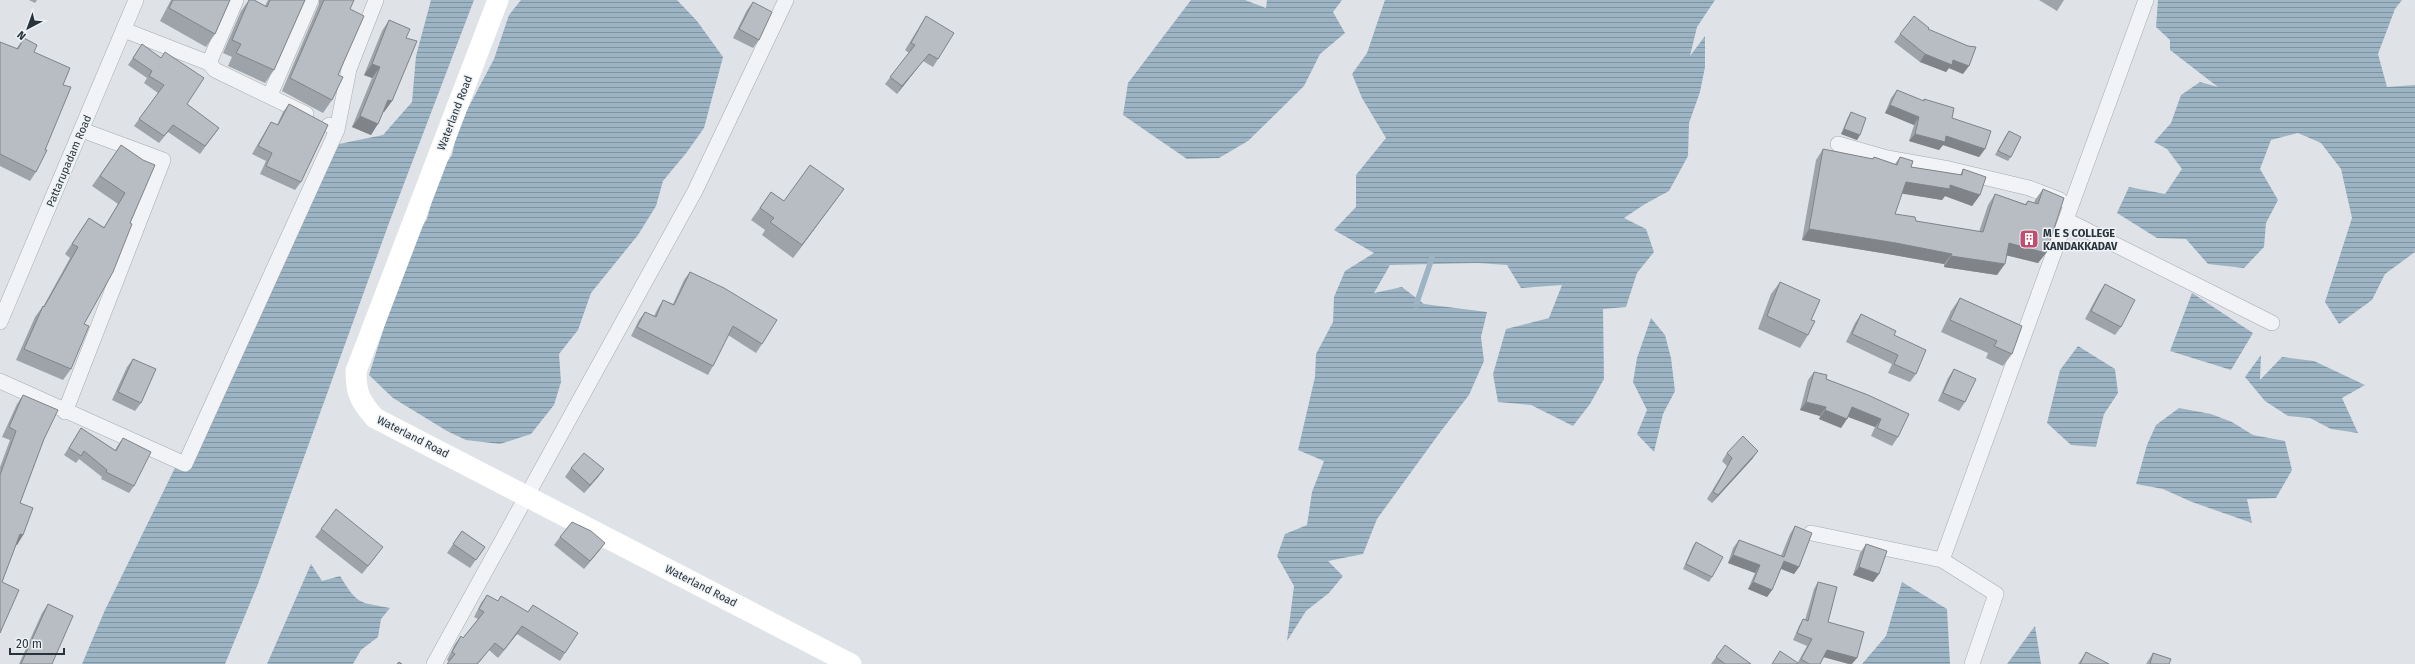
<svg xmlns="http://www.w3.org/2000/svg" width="2415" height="664" viewBox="0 0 2415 664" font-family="'Fira Sans',sans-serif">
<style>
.water{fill:url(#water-rules)}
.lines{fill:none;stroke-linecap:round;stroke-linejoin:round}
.stream{stroke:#9db4c4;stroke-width:5.5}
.minor-casing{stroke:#a5abb0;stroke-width:16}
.minor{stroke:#f1f3f6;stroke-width:15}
.secondary{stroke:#fff;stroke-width:21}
.wall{fill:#9da3a8}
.shaded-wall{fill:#808488}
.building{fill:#b7bdc3;stroke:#808488}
.labels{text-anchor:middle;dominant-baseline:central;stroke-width:3;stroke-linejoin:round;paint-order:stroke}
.street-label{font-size:11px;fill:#29333c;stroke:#eef2f5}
.poi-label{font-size:11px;font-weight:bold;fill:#29333c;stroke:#eef2f5;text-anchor:start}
</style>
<defs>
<pattern id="water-rules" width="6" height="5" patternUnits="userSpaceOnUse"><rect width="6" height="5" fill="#9db4c4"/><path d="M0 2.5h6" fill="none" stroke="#8093a0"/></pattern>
</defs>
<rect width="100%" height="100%" fill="#dfe3e7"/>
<path class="water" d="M431,0H474L389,223L258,584L225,664H82L105,610L334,145L383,135L412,102L416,56Z
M521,0H677L697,21L723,57L704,128L687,152L663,181L656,206L638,235L591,293L578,330L559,354L561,382L554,405L531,434L500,444L466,440L447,431L393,398L369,375L410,245L427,219L439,173L452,155L458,127L494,59L509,15Z
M1191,0H1245L1266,8L1267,0H1342L1333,12L1345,33L1320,54L1304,86L1248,141L1219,158L1187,159L1123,115L1128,83Z
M1385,0H1715L1697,27L1690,56L1705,36V67L1700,92L1689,123L1688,156L1669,191L1645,204L1624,218L1646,229L1654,252L1637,273L1626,307L1603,309L1604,379L1590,404L1573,426L1531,405L1498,402L1493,374L1506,329L1549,318L1562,285L1521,288L1507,265L1478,263L1390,265L1374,293L1402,287L1424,304L1487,312L1481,337L1484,361L1469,395L1441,431L1377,519L1363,554L1328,561L1343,576L1329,593L1306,611L1287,641L1294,586L1277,556L1285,534L1307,525L1312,492L1324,461L1298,450L1315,377L1316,354L1333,322L1334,297L1345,271L1374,253L1334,230L1356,207V175L1386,138L1362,98L1352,74L1367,53Z
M2158,0H2402L2395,9L2378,54L2387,87L2415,85V252L2385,274L2372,300L2339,324L2325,302L2352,218L2341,169L2321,143L2298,133L2271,140L2260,169L2278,200L2266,223L2264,247L2244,268L2208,264L2186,239L2157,238L2117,213L2129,187L2165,194L2182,169L2167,149L2154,142L2171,123L2181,95L2200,82L2218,87L2170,50V40L2156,27Z
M2192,293L2253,333L2231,370L2170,351Z
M1651,318L1665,335L1671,358L1675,391L1663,414L1654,452L1637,434L1647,410L1633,382L1637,358Z
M2078,346L2115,369L2118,393L2104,414L2096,447L2071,445L2047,423L2060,370Z
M2261,355L2260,380L2282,357L2314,361L2365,385L2342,398L2358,433L2331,429L2310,418L2288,416L2265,401L2245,377Z
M2179,408L2211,414L2232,422L2253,435L2285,441L2292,470L2276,498L2247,499L2252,523L2192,502L2163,489L2136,484L2147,445L2156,425Z
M311,564L322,581L340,576C358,605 358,602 390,608L381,619L378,637L361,650L353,664H267Z
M1902,582L1947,609L1950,664H1862L1886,636Z
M2035,626L2041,664H2007Z"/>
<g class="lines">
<path class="stream" d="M1416,305L1432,258"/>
<g class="minor-casing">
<path id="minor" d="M124,30L209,63L215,70L306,114
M209,63L236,0
M270,95L311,0
M329,125L337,130L349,69L376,0
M1838,144L1887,158L1949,169L2029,188L2060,200
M2066,220L2272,323
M0,322L136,0
M0,381L185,464L337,130
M65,412L163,160L82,130
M1811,533L1942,560
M434,664L695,191L786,0
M1972,664L1996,594L1942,560L2146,0"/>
</g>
<use href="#minor" class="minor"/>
<path class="secondary" d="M498,0L356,371C356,394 360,401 375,418L851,664"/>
</g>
<path class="wall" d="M29,0H37L35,3Z
M171,0H230L215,34L206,47L160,21Z
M249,0H254L265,6L268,0H305L274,70L265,83L228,66L232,57L223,53L241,11Z
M319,0H354L350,9L338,75L332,100L323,113L282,91L319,4Z
M2039,0H2064L2057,11Z
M753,2L759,40L753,48L733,38L747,10Z
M926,16L938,59L933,67L923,61L897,94L885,84L909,53L905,50L921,24Z
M389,20L406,38L392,101L384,112V111L371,135L352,127L372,78L364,75L382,31Z
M1928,29L1963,74L1949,68L1946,72L1920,62L1894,42L1900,34Z
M24,38L34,52L63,85L36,172L30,181L0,166V42L16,49Z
M142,44L187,104L219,128L200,154L168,132L159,143L134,126L158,93L144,83L147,78L128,65Z
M1897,90L1923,101L1924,99L1952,118L1985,149L1979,157L1943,145L1939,150L1909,141L1914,125L1885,113L1891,98Z
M289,104L301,182L295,190L260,174L266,161L252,154L266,130L271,122L277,125L283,112Z
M1851,112L1860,135L1857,140L1841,134L1848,117Z
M2009,131L2011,157L2008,161L1995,155L2006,135Z
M121,145L143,160L84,324L71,369L63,380L16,360L35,317L43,306V307L70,258L65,254L82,228L89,218L104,227L118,204L92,186Z
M1823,149L1872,159L1874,157L1895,164L1900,157L1911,167L1960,175L1963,169L1980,195L1972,206L1945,196L1942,200L1902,193L1895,214L1916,221L1979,232L1988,205L1995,194L2025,204L2028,201L2034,203L2035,200L2043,189L2046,253L2038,263L2006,255L1997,275L1944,267V264L1888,254L1802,240L1816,160Z
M844,189L793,258L762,235L765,230L751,220L771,192L784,201Z
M690,272L762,344L756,353L728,335L713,366L708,375L631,336L639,320L645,312L654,316L658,308L663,300L673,304L684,280Z
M1780,282L1811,320L1808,335L1800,348L1758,329L1771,294Z
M2105,284L2121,327L2115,335L2085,319L2099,293Z
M1960,298L2012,354L2003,366L1986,358L1988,353L1941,332L1951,311Z
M1861,314L1894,335L1916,374L1910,382L1888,373L1892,364L1846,342L1855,323Z
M133,359L141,403L135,411L112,400L127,367Z
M1954,369L1965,402L1959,411L1938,401L1948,378Z
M1814,372L1826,379L1868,395L1898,437L1892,446L1871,436L1875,427L1848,417L1841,428L1819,419L1820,416L1800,410L1808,380Z
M23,395L44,439L20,503L23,535L17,545L16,544L2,582L0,633V467L10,440L2,437L17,404Z
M81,428L115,450L118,445L123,438L134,486L129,493L101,479L102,477L79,459L76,463L64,455Z
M1727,453L1753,458L1712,503L1707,499L1727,466L1722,461Z
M571,468L604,469L598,477L584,493L565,477Z
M1795,526L1799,567L1794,574L1781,569L1772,590L1767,597L1748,589L1755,573L1728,563L1733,548L1739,540L1781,556L1790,534Z
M321,529L377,555L362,574L315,537Z
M462,531L485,547L470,568L447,553Z
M560,537L605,543L584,569L554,545Z
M1696,542L1712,577L1709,582L1683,569L1693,546Z
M1866,544L1879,574L1873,582L1853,575L1860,553Z
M1818,582L1828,622L1852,664H1849L1824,657L1820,664H1797L1807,646L1793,640L1799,626L1803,619L1805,620L1814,589Z
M487,595L498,601L501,596L528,612L533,605L565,653L560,661L517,634L498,658L489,650L478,664H447L449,662L447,660L455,644L461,636L463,638L478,619L474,617L481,603Z
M48,604L52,664H19L42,613Z
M1725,645L1751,664H1711Z
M2086,652L2109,664H2078Z
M2153,653L2169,664H2146Z"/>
<path class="shaded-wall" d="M929,54L923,61L897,94L902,86Z
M1925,54L1953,60L1969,66L1963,74L1949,68L1946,72L1920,62Z
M372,64L380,67L372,78L364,75Z
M388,100L392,101L384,112L381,110Z
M1890,105L1919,117L1914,125L1885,113Z
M360,116L378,124L371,135L352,127Z
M1844,129L1860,135L1857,140L1841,134Z
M1915,134L1946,136L1985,149L1979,157L1943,145L1939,150L1909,141Z
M1906,182L1950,185L1980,195L1972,206L1945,196L1942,200L1898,193Z
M844,189L835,201L793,258L802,245Z
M1809,229L1896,243L1952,254L1944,264L1888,254L1802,240Z
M2009,243L2046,253L2038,263L2001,254Z
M1951,256L2005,264L1997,275L1944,267Z
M1806,402L1826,407L1820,416L1800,410Z
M1852,407L1881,419L1875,427L1846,416Z
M1825,410L1847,419L1841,428L1819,419Z
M1758,451L1753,458L1712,503L1718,495Z
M604,469L598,477L584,493L590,485Z
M20,534L23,535L17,545L13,543Z
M605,543L599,551L584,569L590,561Z
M1733,555L1760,565L1755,573L1728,563Z
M1784,561L1799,567L1794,574L1779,568Z
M1859,567L1879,574L1873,582L1853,575Z
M1753,582L1772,590L1767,597L1748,589Z
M522,626L517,634L498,658Z
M1827,650L1857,658L1852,664H1849L1823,657Z"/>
<path class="building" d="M173,0H230L215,34L169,8Z
M249,0H254L267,7L270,0H305L274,70L236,53L241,44L232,40Z
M324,0H354L350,9L364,16L338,75L343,77L332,100L290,78Z
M753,2L772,12L759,40L739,29Z
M926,16L954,33L938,59L929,54L902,86L890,77L915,45L911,43Z
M1914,16L1929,28L1928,29L1968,46L1976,47L1969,66L1953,60L1952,65L1925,54L1900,34Z
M389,20L410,29L406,38L417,41L392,101L388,100L378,124L360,116L380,67L372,64Z
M24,38L37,45L34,52L70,68L63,85L71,87L45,150H47L36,172L0,154V42L18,49Z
M142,44L161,58L165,52L204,78L187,104L219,128L205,146L173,125L164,136L139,119L164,85L149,76L152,71L133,58Z
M1897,90L1924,101V99L1954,108L1952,118L1991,131L1985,149L1946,136L1945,142L1915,134L1919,117L1890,105Z
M289,104L328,125L301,182L266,166L272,153L258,146L271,122L278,125Z
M1851,112L1866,118L1860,135L1844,129Z
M2009,131L2021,137L2011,157L1998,151Z
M121,145L143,160L155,165L130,223L132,224L113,272L84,324L89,326L71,369L24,349L43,306L44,307L78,247L72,244L89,218L104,228L125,193L100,176Z
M1823,149L1873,159L1874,157L1897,165L1900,157L1913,161L1911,167L1962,175L1963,169L1986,177L1980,195L1950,185V189L1906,182L1895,214L1915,217L1916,221L1983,232L1995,194L2026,205L2028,201L2038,204L2043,189L2064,198L2046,253L2009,243L2005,264L1951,256L1952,254L1896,243L1809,229Z
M810,165L844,189L802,245L770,222L774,218L760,208L771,192L784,201Z
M690,272L724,288L777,320L762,344L733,326L713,366L637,327L645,312L656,317L663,300L674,305Z
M1780,282L1820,300L1811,320L1815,321L1808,335L1767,316Z
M2105,284L2135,300L2121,327L2091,311Z
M1960,298L2022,326L2012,354L1994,346L1997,341L1950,320Z
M1861,314L1896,331L1894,335L1926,350L1916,374L1894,364L1898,355L1852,334Z
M133,359L156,369L141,403L118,392Z
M1954,369L1976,379L1965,402L1943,393Z
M1814,372L1827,375L1826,379L1868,395L1909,414L1898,437L1877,428L1881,419L1852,407L1847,419L1825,410L1826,407L1806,402Z
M23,395L58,410L44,439L20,503L33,508L23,535L20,534L2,582L19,590L0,633V475L16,431L9,427Z
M81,428L116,451L123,438L151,452L134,486L106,472L107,470L84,451L81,456L69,448Z
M1743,436L1758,451L1718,495L1713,492L1732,458L1727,453Z
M584,453L604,469L590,485L571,468Z
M336,509L383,547L368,566L321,529Z
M572,522L591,531L605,543L590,561L560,537Z
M1795,526L1812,533L1799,567L1784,561L1772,590L1753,582L1760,565L1733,555L1739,540L1784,557Z
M462,531L485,547L476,560L453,544Z
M1696,542L1723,557L1712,577L1686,564Z
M1866,544L1887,551L1879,574L1859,567Z
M1818,582L1837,587L1828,622L1864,632L1857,658L1827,650L1820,664H1809L1801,659L1812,639L1797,633L1803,619L1808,621Z
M487,595L498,601L501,596L528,612L533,605L578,633L565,653L522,626L504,650L495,643L477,664H447L455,654L452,652L461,636L463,638L484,612L479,609Z
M48,604L73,616L52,664H21Z
M1725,645L1751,664H1725L1716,657Z
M1780,651L1798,663L1797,664H1772Z
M2086,652L2109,664H2080Z
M2153,653L2171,659L2169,664H2150Z
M399,662L402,664H397Z"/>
<defs>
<g id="building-square" transform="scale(1)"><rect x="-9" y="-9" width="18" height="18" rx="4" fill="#c14e6e" stroke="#eef2f5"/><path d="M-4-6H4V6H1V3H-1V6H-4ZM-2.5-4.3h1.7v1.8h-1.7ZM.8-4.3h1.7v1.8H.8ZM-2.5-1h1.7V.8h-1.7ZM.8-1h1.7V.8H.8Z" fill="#fff"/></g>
</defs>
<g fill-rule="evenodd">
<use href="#building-square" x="2029" y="239"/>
</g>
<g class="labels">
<g class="street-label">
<text transform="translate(455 113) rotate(-69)">Waterland Road</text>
<text transform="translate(69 161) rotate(-67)">Pattarupadam Road</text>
<text transform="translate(413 437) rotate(27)">Waterland Road</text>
<text transform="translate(701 586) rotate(27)">Waterland Road</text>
</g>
<g class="poi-label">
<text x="2043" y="233">M E S COLLEGE<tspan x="2043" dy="13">KANDAKKADAV</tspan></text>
</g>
</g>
<g transform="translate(28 28) rotate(221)" stroke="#eef2f5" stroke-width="3" paint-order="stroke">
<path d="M0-3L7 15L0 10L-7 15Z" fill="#29333c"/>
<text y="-6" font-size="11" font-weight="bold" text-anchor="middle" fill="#29333c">N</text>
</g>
<path d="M10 648v6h54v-6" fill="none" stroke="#29333c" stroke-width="2"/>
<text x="16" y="648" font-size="12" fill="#29333c" stroke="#eef2f5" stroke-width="3" paint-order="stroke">20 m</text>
</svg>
